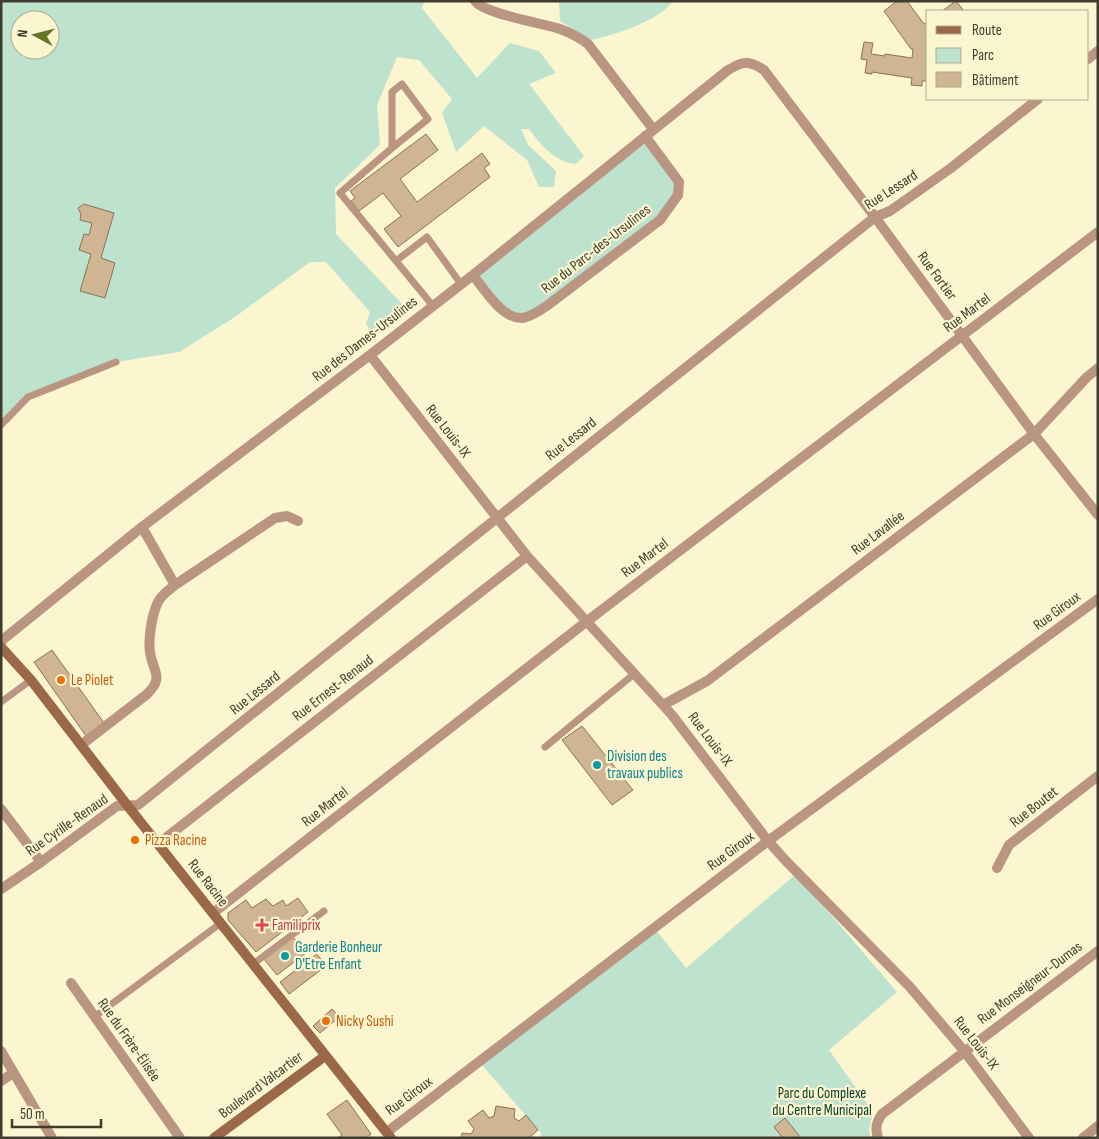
<svg xmlns="http://www.w3.org/2000/svg" width="1099" height="1139" viewBox="0 0 1099 1139" font-family="'Sofia Sans Condensed',sans-serif">
<style>
.green{fill:#bde2ce;fill-rule:evenodd}
.building{fill:#d0b593;stroke:#897257}
.lines{fill:none;stroke-linecap:round;stroke-linejoin:round}
.lane{stroke:#ba9682;stroke-width:7}
.street{stroke:#ba9682;stroke-width:10}
.secondary{stroke:#9b684a;stroke-width:10}
.food-dot{fill:#e8710a;stroke:#fbf5d0;stroke-width:2}
.culture-dot{fill:#0f9aa8;stroke:#fbf5d0;stroke-width:2}
.health-dot{fill:#e0444e;stroke:#fbf5d0;stroke-width:2}
.labels{text-anchor:middle;dominant-baseline:central;stroke-width:4.5;stroke-linejoin:round;paint-order:stroke}
.street-label{font-size:15px;fill:#3f3c2e;stroke:#fbf5d0}
.food-label{font-size:15px;fill:#c56008;stroke:#fbf5d0;text-anchor:start}
.culture-label{font-size:15px;fill:#0d838f;stroke:#fbf5d0;text-anchor:start}
.health-label{font-size:15px;fill:#be3a42;stroke:#fbf5d0;text-anchor:start}
.park-label{font-size:15px;fill:#023c26;stroke:#fbf5d0}
</style>
<rect width="100%" height="100%" fill="#fbf5d0"/>
<path class="green" d="M1,1H424L422,8L477,78L510,43L539,51L556,73L529,84L584,156L576,164C556,163 540,144 529,129H521L528,145L556,171L554,187H539L527,160L484,126L456,152L442,113L452,99L419,60L397,57L377,105L380,145L335,188L336,234L404,306L374,334L366,324L370,312L326,262H310L235,317L179,352L116,362L29,397L1,424ZM20,20H50V50H20Z
M559,1H673C659,21 614,35 591,40L560,21Z
M645,136L679,182L671,206L536,313L512,316L473,275Z
M796,874L897,992L829,1050L873,1112L869,1130L871,1138H540L541,1133L481,1064L655,929L686,968Z"/>
<path class="building" d="M897,1H907L924,24L928,22V81H922V86L911,85L912,78L872,72V74L865,73L867,60L861,59L864,42L873,43L871,54L885,56V54L912,58L913,49H911L884,11Z
M956,1L964,11H942Z
M426,134L438,150L400,179L417,202L482,153L490,164L484,168L490,177L398,247L384,229L401,216L383,193L359,211L351,201L355,198L350,191Z
M84,204L114,213L101,258L115,263L105,298L80,291L91,254L79,250L84,234L89,235L92,223L80,220L81,214L78,208Z
M52,650L104,723L86,736L34,662Z
M582,726L633,790L612,805L562,740Z
M298,898L308,912L256,952L228,920V913L246,900L252,908L266,899L273,906L283,900L286,906Z
M293,937L306,953L277,975L264,959Z
M317,954L326,966L289,994L280,982Z
M332,1009L339,1017L320,1033L313,1026Z
M347,1100L371,1134L366,1138H338L342,1135L327,1114Z
M496,1106L515,1109L514,1118L519,1121L526,1115L538,1130L531,1136V1138H461L462,1133L471,1134L474,1129L468,1121L483,1110L489,1118L494,1116Z
M785,1118L801,1138H783L774,1127Z"/>
<g class="lines">
<path class="lane" d="M392,148V92L402,84L428,119L392,148L340,193L396,261
M433,306L396,261L427,237L461,284
M1,425L28,397L116,362
M1,702L31,680
M545,747L634,674
M253,964L324,911
M94,1017L221,923"/>
<path class="street" d="M475,1C485,14 542,23 560,29C571,33 579,37 588,44L653,129
M1088,59L1098,51
M473,275C484,289 503,320 523,318C532,316 541,310 548,305L660,220L678,195L679,182L645,136
M370,355L527,556L672,715L768,841L786,861L910,987L965,1052L1029,1138
M142,527L175,585L275,518L287,516L298,521
M1,641L142,527L370,355L473,275L728,70C743,61 748,60 764,70L875,217L1034,434L1098,515
M663,705L707,681L1034,434L1087,377L1098,368
M81,745L146,695C165,677 153,673 150,652C148,639 152,614 158,602C162,594 169,590 175,585
M1,809L41,862
M158,844L527,556
M997,868L1009,845L1098,776
M1,889L41,862L117,806L138,805L532,490L875,217L890,211L951,168L1038,99
M213,913L586,622L1098,232
M71,983L180,1138
M1,1051L52,1138
M1,1081L13,1073
M387,1132L768,841L1098,599
M878,1138C875,1128 876,1123 882,1114L1098,951
M1083,1138L1098,1126"/>
<path class="secondary" d="M1,647L31,680L127,805L391,1138
M214,1138L325,1056"/>
</g>
<g class="food-dot">
<circle cx="61" cy="680" r="5"/>
<circle cx="135" cy="840" r="5"/>
<circle cx="326" cy="1021" r="5"/>
</g>
<g class="culture-dot">
<circle cx="597" cy="765" r="5"/>
<circle cx="285" cy="956" r="5"/>
</g>
<path class="health-dot" d="M259.5 917.5h5v5h5v5h-5v5h-5v-5h-5v-5h5z"/>
<g class="labels">
<g class="street-label">
<text transform="translate(891 190) rotate(-33)">Rue Lessard</text>
<text transform="translate(596 249) rotate(-38)">Rue du Parc-des-Ursulines</text>
<text transform="translate(937 276) rotate(54)">Rue Fortier</text>
<text transform="translate(967 313) rotate(-37)">Rue Martel</text>
<text transform="translate(365 339) rotate(-38)">Rue des Dames-Ursulines</text>
<text transform="translate(448 431) rotate(52)">Rue Louis-IX</text>
<text transform="translate(571 439) rotate(-38)">Rue Lessard</text>
<text transform="translate(878 533) rotate(-37)">Rue Lavallée</text>
<text transform="translate(645 558) rotate(-37)">Rue Martel</text>
<text transform="translate(1057 611) rotate(-36)">Rue Giroux</text>
<text transform="translate(333 688) rotate(-38)">Rue Ernest-Renaud</text>
<text transform="translate(255 693) rotate(-39)">Rue Lessard</text>
<text transform="translate(710 739) rotate(53)">Rue Louis-IX</text>
<text transform="translate(325 807) rotate(-38)">Rue Martel</text>
<text transform="translate(1034 807) rotate(-38)">Rue Boutet</text>
<text transform="translate(67 825) rotate(-35)">Rue Cyrille-Renaud</text>
<text transform="translate(731 851) rotate(-37)">Rue Giroux</text>
<text transform="translate(208 883) rotate(52)">Rue Racine</text>
<text transform="translate(1030 983) rotate(-37)">Rue Monseigneur-Dumas</text>
<text transform="translate(129 1040) rotate(55)">Rue du Frère-Élisée</text>
<text transform="translate(976 1043) rotate(52)">Rue Louis-IX</text>
<text transform="translate(261 1085) rotate(-37)">Boulevard Valcartier</text>
<text transform="translate(409 1096) rotate(-37)">Rue Giroux</text>
</g>
<g class="food-label">
<text x="71" y="680">Le Piolet</text>
<text x="145" y="840">Pizza Racine</text>
<text x="336" y="1021">Nicky Sushi</text>
</g>
<g class="culture-label">
<text x="607" y="756">Division des<tspan x="607" dy="17">travaux publics</tspan></text>
<text x="295" y="947">Garderie Bonheur<tspan x="295" dy="17">D'Etre Enfant</tspan></text>
</g>
<g class="health-label">
<text x="272" y="925">Familiprix</text>
</g>
<g class="park-label">
<text x="822" y="1093">Parc du Complexe<tspan x="822" dy="17">du Centre Municipal</tspan></text>
</g>
</g>
<rect width="1099" height="1139" fill="none" stroke="#3f3c2e" stroke-width="5"/>
<rect x="926" y="10" width="162" height="90" fill="#fbf5d0" stroke="#b0ab8f"/>
<rect x="936" y="26" width="25" height="8" fill="#9b684a" stroke="#b0ab8f"/>
<text x="972" y="35" font-size="15" fill="#3f3c2e">Route</text>
<rect x="936" y="48" width="25" height="15" fill="#bde2ce" stroke="#b0ab8f"/>
<text x="972" y="60" font-size="15" fill="#3f3c2e">Parc</text>
<rect x="936" y="72" width="25" height="15" fill="#d0b593" stroke="#b0ab8f"/>
<text x="972" y="85" font-size="15" fill="#3f3c2e">Bâtiment</text>
<g transform="translate(35 35) rotate(277)"><circle r="24" fill="#fbf5d0" stroke="#b0ab8f"/>
<path d="M0-4L9 19L0 12L-9 19Z" fill="#657726"/>
<text y="-8" font-size="14" font-weight="bold" text-anchor="middle" fill="#3f3c2e">N</text>
</g>
<path d="M12 1119v8h89v-8" fill="none" stroke="#3f3c2e" stroke-width="2.5"/>
<text x="20" y="1119" font-size="15" fill="#3f3c2e" stroke="#fbf5d0" stroke-width="4" paint-order="stroke">50 m</text>
</svg>
